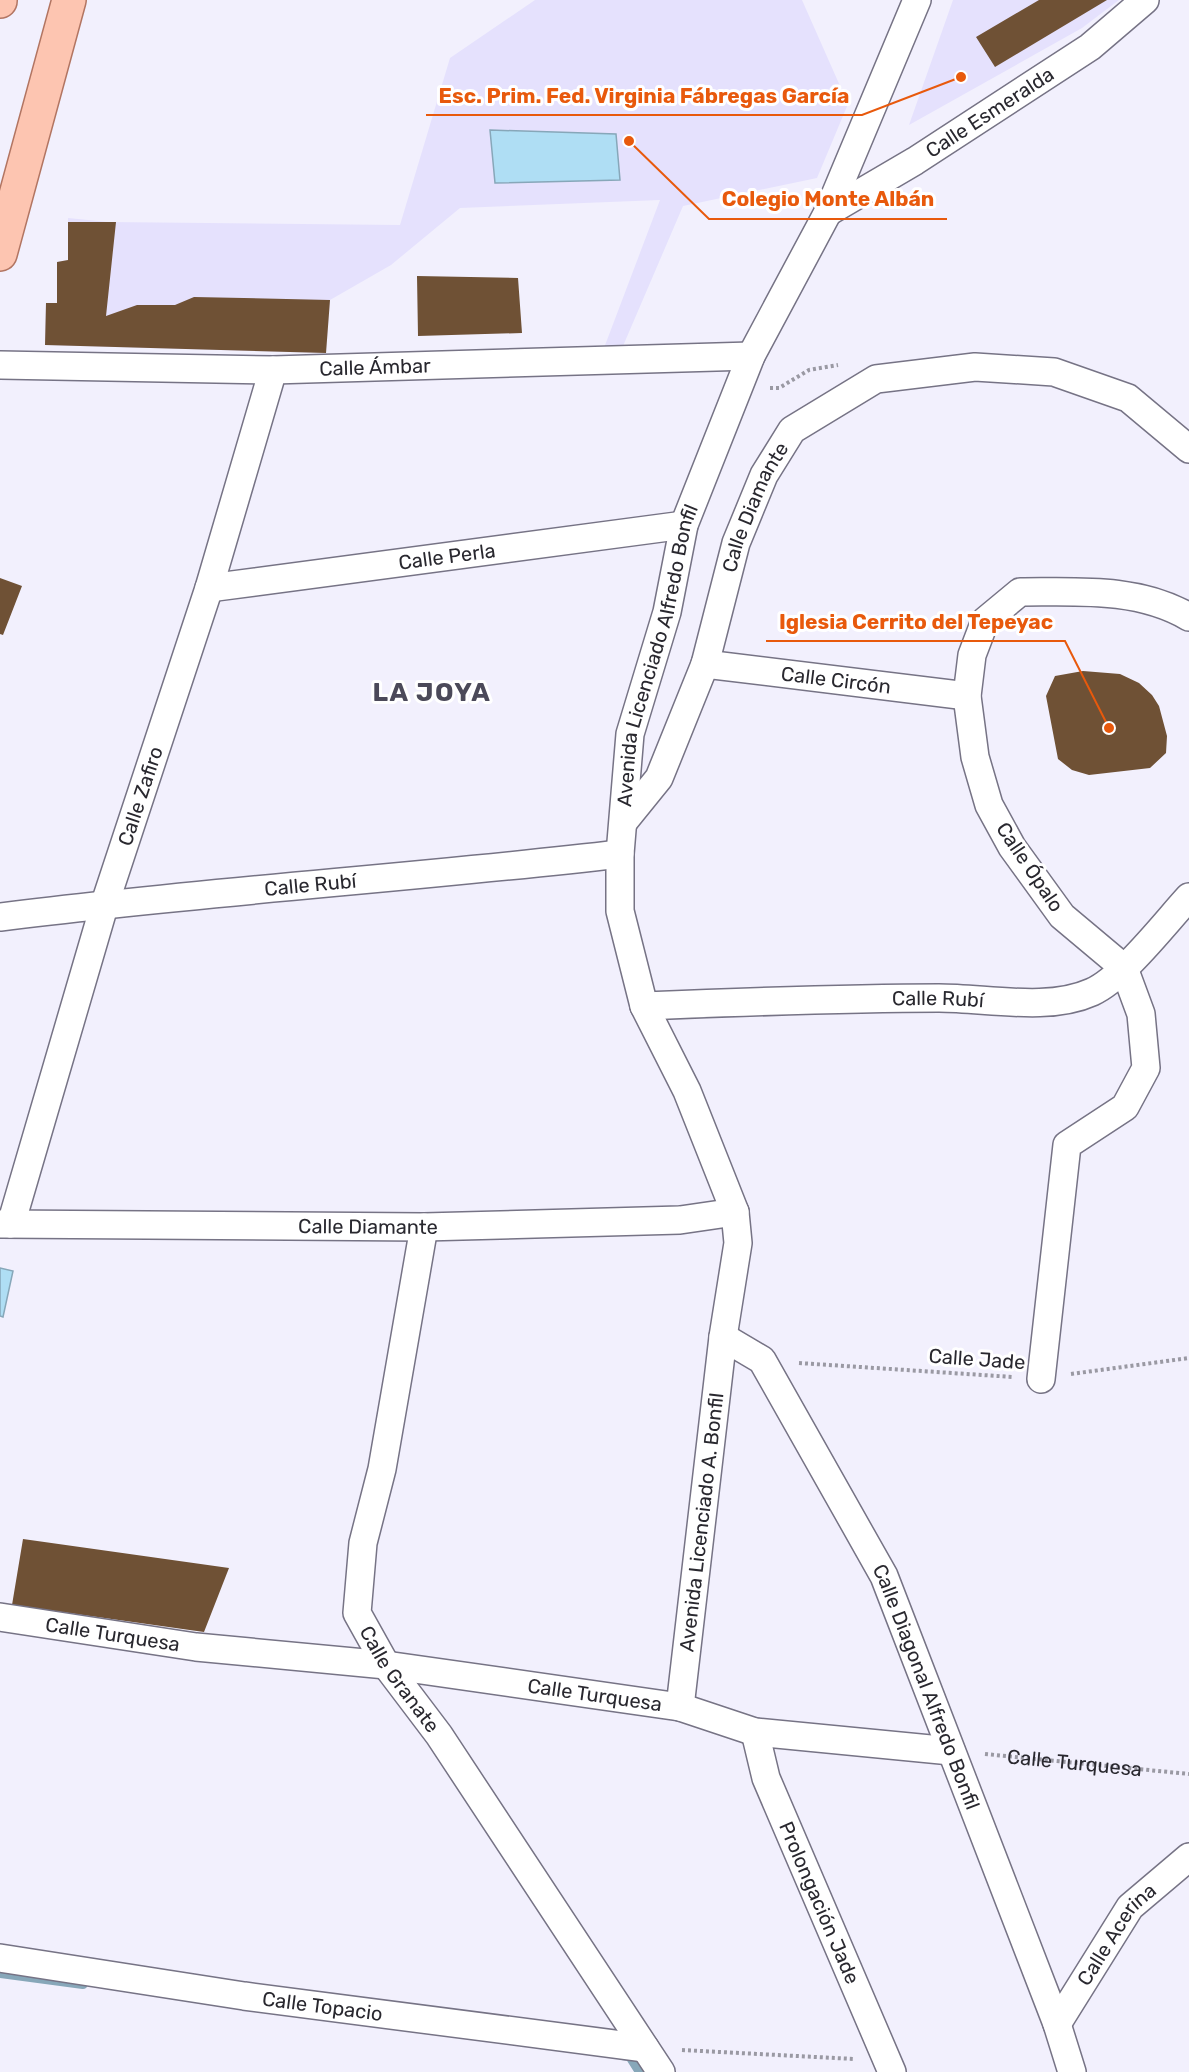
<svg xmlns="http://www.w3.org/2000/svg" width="1189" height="2072" viewBox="0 0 1189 2072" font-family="Rubik,sans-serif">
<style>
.built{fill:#e5e1fd}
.water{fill:#afdef4;stroke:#87a7b9;stroke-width:1.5}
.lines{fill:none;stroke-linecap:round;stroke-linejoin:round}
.stream{stroke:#87a7b9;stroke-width:10}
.building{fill:#6f5135}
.street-casing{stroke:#767385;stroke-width:30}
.primary-casing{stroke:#b27562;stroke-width:36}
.path{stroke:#9a99a3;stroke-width:4;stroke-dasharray:3 3;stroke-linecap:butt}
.street{stroke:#fff;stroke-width:27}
.primary{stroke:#fdc5b1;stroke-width:33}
.labels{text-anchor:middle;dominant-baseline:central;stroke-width:6;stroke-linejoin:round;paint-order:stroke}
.street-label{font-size:20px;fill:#29282f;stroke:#fff}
.district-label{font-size:26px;font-weight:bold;letter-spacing:1.5px;fill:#4b4959;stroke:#fff}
.leader{fill:none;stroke:#e8590c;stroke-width:2}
.callout-dot{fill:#e8590c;stroke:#fff;stroke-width:2}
.callout-label{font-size:21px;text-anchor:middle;font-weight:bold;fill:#e8590c;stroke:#fff;stroke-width:6;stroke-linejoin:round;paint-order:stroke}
</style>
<rect width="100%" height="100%" fill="#f2f0fd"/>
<path class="built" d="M535,0H802L848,104L817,178L683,206L623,346L604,348L660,200L460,208L391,265L330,300L326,353L45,345L46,303H57V262L68,260V218L108,222L400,225L450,58Z
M953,0H1119L1082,28L909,125Z"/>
<path class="water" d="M490,130L616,134L620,180L495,183Z
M0,1268L13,1271L3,1317L0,1316Z"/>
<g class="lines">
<path class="stream" d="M0,1973L83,1984
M622,2055L630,2056L640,2072"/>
</g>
<path class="building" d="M1039,0H1107L995,67L976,37Z
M68,222H116L106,316L137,305H175L194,297L330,300L326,353L45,345L46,303H57V262L68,260Z
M417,276L518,278L522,333L418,336Z
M0,578L22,586L3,635L0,634Z
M1083,671L1120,674L1139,683L1152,695L1159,706L1167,736L1166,753L1150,768L1089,775L1072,770L1058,759L1046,696L1055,676Z
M23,1539L229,1568L204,1632L12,1605Z"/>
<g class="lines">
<g class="street-casing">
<g id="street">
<path id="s2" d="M828,212L915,161L1090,47L1145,0"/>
<path id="s3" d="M0,365L273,370L751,356"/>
<path id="s4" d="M209,588L684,525"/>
<path id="s5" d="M705,664L967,696"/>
<path id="s6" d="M625,820L659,778L705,664L736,543L764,475L792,430L876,379L975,367L1054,372L1128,398L1189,449"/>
<path id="s7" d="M0,917C206,891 414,878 620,854"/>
<path id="s8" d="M644,1006C742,1002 841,998 939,998C987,998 1048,1012 1092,992C1123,978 1165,923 1189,897"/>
<path id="s9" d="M0,1224L424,1227L680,1220L735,1212"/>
<path id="s10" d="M11,1224L105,903L209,588L273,370"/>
<path id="s11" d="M424,1227L382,1469L363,1543L357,1613L386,1665L439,1735L661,2072"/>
<path id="s12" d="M723,1337L762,1360L884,1576L1057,2024L1072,2072"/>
<path d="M1041,1379L1067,1145L1125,1107L1146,1068L1141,1014L1124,968L1062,916L1012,847L989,805L975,757L967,696L972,655L985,621L1020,592C1077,592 1138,587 1189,617"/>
<path id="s13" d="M0,1617L196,1647L386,1665L680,1707L755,1732L951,1751"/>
<path id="s14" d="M680,1707L723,1337L738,1243L735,1212L687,1091L644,1006L620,911V854L630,734L667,612L684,525L751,356L828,212L917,0"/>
<path id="s15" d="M755,1732L766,1778L892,2072"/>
<path id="s16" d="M0,1958L244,1996L645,2048"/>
<path id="s17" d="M1057,2024L1130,1907L1189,1857"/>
</g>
</g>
<g class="primary-casing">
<path id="primary" d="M0,1V0
M0,254L69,0"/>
</g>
<g class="path">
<path d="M770,388H779L809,370L838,365"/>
<path d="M799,1363L1013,1377"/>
<path d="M1071,1374L1189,1358"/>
<path id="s1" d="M985,1754L1189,1774"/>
<path d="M682,2050L854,2059"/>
</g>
<use href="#street" class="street"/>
<use href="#primary" class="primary"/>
</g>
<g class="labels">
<g class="street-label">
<text stroke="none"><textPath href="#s2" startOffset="190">Calle Esmeralda</textPath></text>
<text stroke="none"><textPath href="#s3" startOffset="375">Calle Ámbar</textPath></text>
<text stroke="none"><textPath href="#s6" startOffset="342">Calle Diamante</textPath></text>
<text stroke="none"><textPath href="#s4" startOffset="240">Calle Perla</textPath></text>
<text stroke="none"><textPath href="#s14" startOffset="1082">Avenida Licenciado Alfredo Bonfil</textPath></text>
<text stroke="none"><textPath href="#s5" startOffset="132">Calle Circón</textPath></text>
<text stroke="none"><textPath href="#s10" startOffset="447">Calle Zafiro</textPath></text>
<text transform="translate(1030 867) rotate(56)">Calle Ópalo</text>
<text stroke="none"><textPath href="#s7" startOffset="312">Calle Rubí</textPath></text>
<text stroke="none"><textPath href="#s8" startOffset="294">Calle Rubí</textPath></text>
<text stroke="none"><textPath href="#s9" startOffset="368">Calle Diamante</textPath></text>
<text transform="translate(977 1359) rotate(4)">Calle Jade</text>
<text stroke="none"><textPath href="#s14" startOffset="186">Avenida Licenciado A. Bonfil</textPath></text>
<text stroke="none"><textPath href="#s13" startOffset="114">Calle Turquesa</textPath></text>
<text stroke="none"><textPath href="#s11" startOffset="471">Calle Granate</textPath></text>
<text stroke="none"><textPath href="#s12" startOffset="412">Calle Diagonal Alfredo Bonfil</textPath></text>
<text stroke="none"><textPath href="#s13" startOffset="600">Calle Turquesa</textPath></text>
<text stroke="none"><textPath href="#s1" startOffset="90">Calle Turquesa</textPath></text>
<text stroke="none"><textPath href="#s15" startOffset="183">Prolongación Jade</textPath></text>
<text stroke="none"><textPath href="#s17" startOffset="108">Calle Acerina</textPath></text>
<text stroke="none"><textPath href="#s16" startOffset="326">Calle Topacio</textPath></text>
</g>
<g class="district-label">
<text x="432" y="692">LA JOYA</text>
</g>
</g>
<path class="leader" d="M961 77L862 115H426M629 141L709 219H947M1109 728L1065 641H766"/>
<g class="callout-dot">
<circle cx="961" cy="77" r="6"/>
<circle cx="629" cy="141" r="6"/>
<circle cx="1109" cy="728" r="6"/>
</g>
<g class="callout-label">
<text x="644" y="103">Esc. Prim. Fed. Virginia Fábregas García</text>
<text x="828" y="206">Colegio Monte Albán</text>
<text x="916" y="629">Iglesia Cerrito del Tepeyac</text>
</g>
</svg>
